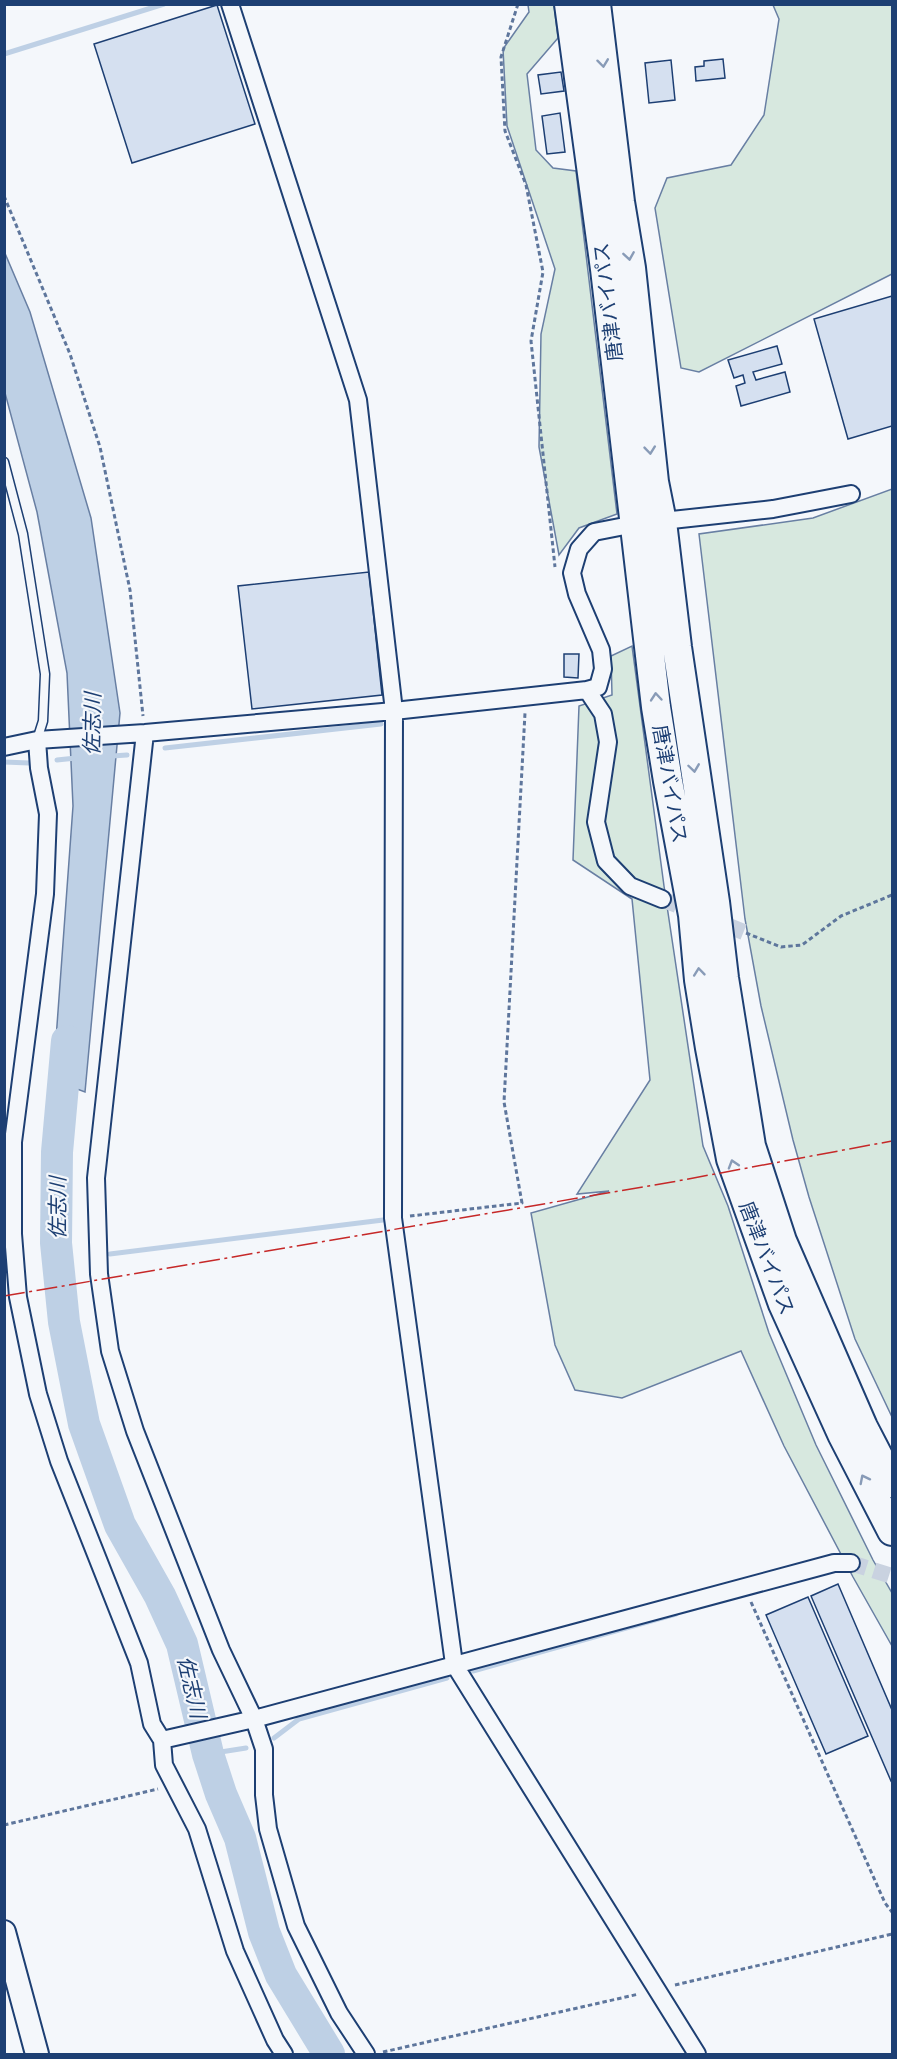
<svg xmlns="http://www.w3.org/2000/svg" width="897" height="2059" viewBox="0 0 897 2059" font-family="Poppins,'Noto Sans JP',sans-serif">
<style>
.green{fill:#d7e8df;stroke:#687fa3;stroke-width:1.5}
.water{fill:#bed0e5;stroke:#687fa3;stroke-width:1.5}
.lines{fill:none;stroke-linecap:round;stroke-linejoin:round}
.stream{stroke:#bed0e5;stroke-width:5}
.river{stroke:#bed0e5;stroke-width:32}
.building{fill:#d5e0f0;stroke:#1d3f73;stroke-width:1.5}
.street-tunnel{stroke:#c9d2e0;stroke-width:16;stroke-dasharray:16 8;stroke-linecap:butt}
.lane-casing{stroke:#1d3f73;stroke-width:11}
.street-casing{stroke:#1d3f73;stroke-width:20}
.secondary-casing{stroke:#1d3f73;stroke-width:26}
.highway-casing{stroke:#1d3f73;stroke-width:32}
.path{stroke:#5e769c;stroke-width:3;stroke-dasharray:4.5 3;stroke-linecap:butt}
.lane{stroke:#f4f7fb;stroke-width:8}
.street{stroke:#f4f7fb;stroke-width:16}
.secondary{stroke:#f4f7fb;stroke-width:22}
.highway{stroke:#f4f7fb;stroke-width:28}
.power{stroke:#c62828;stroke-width:1.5;stroke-dasharray:21 4.5 3 4.5;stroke-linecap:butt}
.oneway{stroke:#889bb7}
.labels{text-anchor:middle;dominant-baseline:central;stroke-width:4.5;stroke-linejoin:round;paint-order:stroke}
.street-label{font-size:20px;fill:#1d3f73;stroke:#f4f7fb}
.water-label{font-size:21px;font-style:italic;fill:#1d3f73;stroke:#f4f7fb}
</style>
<rect width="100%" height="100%" fill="#f4f7fb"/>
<path class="green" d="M528,5H554L558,38L527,74L536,150L553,168L576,171L617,514L579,528L559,555L539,447L541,334L555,269L507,126L503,49L529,12Z
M773,5H892V274L699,372L681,368L655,208L667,178L731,165L764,115L779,19Z
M892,489V1417L855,1339L809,1197L793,1140L761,1006L745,919L699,534L813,518Z
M632,646L664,886L703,1146L728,1206L769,1333L816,1445L873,1560L892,1593V1646L853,1577L784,1446L741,1351L622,1398L575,1390L555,1345L531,1213L609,1191L577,1194L650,1080L632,899L573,860L579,706L612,695L611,656Z"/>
<path class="water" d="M4,251L30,312L91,518L120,713L85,1092L53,1080L73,806L67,673L37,512L5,393Z"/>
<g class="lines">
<path class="stream" d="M4,54L164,4
M165,748L381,724
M112,756L127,755
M57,760L76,758
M4,762L29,763
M110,1254L383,1220
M473,1671L676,1614
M274,1738L299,1719L447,1678
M208,1754L246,1748"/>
<path class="river" d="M67,1041L57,1152L56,1243L64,1322L84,1424L120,1525L160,1596L182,1644L208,1754L221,1794L240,1838L264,1932L281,1975L329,2054"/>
</g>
<path class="building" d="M217,5L255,124L132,163L94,44Z
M723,59L725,78L696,81L695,67L704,66V61Z
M671,60L675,100L649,103L645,63Z
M561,72L564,91L541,94L538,75Z
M560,113L565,152L547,154L542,116Z
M892,296V426L848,439L814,319Z
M777,346L782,364L753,372L756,380L785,372L790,392L741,406L736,386L745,383L743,375L734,378L728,360Z
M369,572L382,695L252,709L238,586Z
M564,654H579L578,678L564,677Z
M838,1584L892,1710V1780L891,1781L811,1596Z
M808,1597L868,1736L826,1754L766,1615Z"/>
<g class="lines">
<path class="street-tunnel" d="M662,899L746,933
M851,1563L892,1576"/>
<g class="lane-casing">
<path id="lane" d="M4,462L23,534L45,674L43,721L37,740"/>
</g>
<g class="street-casing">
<path id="street" d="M230,4L358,400L394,711L393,1218L454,1664L697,2054
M587,690L603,714L608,742L596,822L606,861L630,886L662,899
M145,733L96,1178L99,1274L110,1351L135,1431L221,1650L254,1719L264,1749V1795L268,1829L296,1926L339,2013L366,2054
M37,740L39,768L48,814L45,894L13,1142V1234L18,1297L38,1394L59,1461L139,1663L152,1724L162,1740L254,1719L834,1563H851
M4,747L37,740L145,733L394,711L587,690L598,687L603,669L601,650L577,594L572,573L579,549L594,532L635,524L773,509L851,494
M162,1740L164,1765L197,1829L235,1951L275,2040L284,2054"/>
</g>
<g class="secondary-casing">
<path id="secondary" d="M4,1932L37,2054"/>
</g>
<g class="highway-casing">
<path id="highway" d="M569,4L605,269L656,707L668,781L693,915L699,980L710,1048L731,1159L783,1304L842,1434L892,1531
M596,4L620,202L631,268L654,482L662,522L677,647L715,902L724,978L751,1146L782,1241L863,1427L892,1483"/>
</g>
<path class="path" d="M518,4L501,57L505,131L526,185L543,272L531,341L555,567
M4,196L70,354L100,447L130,590L143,716
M746,933L781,947L802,945L841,916L892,895
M410,1216L522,1203L504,1102L525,713
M751,1602L885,1903L892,1912
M4,1825L158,1789
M675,1985L892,1934
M383,2052L639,1994"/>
<use href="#lane" class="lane"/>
<use href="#street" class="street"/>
<use href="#secondary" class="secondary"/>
<use href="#highway" class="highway"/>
<path class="power" d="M4,1296L672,1182L892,1141"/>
</g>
<defs><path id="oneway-chevron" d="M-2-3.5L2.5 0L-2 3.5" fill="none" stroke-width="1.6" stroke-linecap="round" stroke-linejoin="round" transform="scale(1.5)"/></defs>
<g class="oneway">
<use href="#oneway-chevron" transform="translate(603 63) rotate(83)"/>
<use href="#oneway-chevron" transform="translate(629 256) rotate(81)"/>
<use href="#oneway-chevron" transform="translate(650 450) rotate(84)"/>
<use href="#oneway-chevron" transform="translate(656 697) rotate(-95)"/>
<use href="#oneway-chevron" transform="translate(694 768) rotate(82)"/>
<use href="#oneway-chevron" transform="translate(699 972) rotate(-96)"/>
<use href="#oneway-chevron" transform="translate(733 1164) rotate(-107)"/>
<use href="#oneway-chevron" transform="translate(864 1479) rotate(-117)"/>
</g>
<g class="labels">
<g class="street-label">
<text transform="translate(608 302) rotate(-97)">唐津バイパス</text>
<text transform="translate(670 784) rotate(80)">唐津バイパス</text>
<text transform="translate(767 1258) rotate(69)">唐津バイパス</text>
</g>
<g class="water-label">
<text transform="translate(92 724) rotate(-89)">佐志川</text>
<text transform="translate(57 1208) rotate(-90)">佐志川</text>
<text transform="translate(192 1687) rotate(77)">佐志川</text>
</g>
</g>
<rect width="897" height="2059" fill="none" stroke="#1d3f73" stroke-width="12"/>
</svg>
